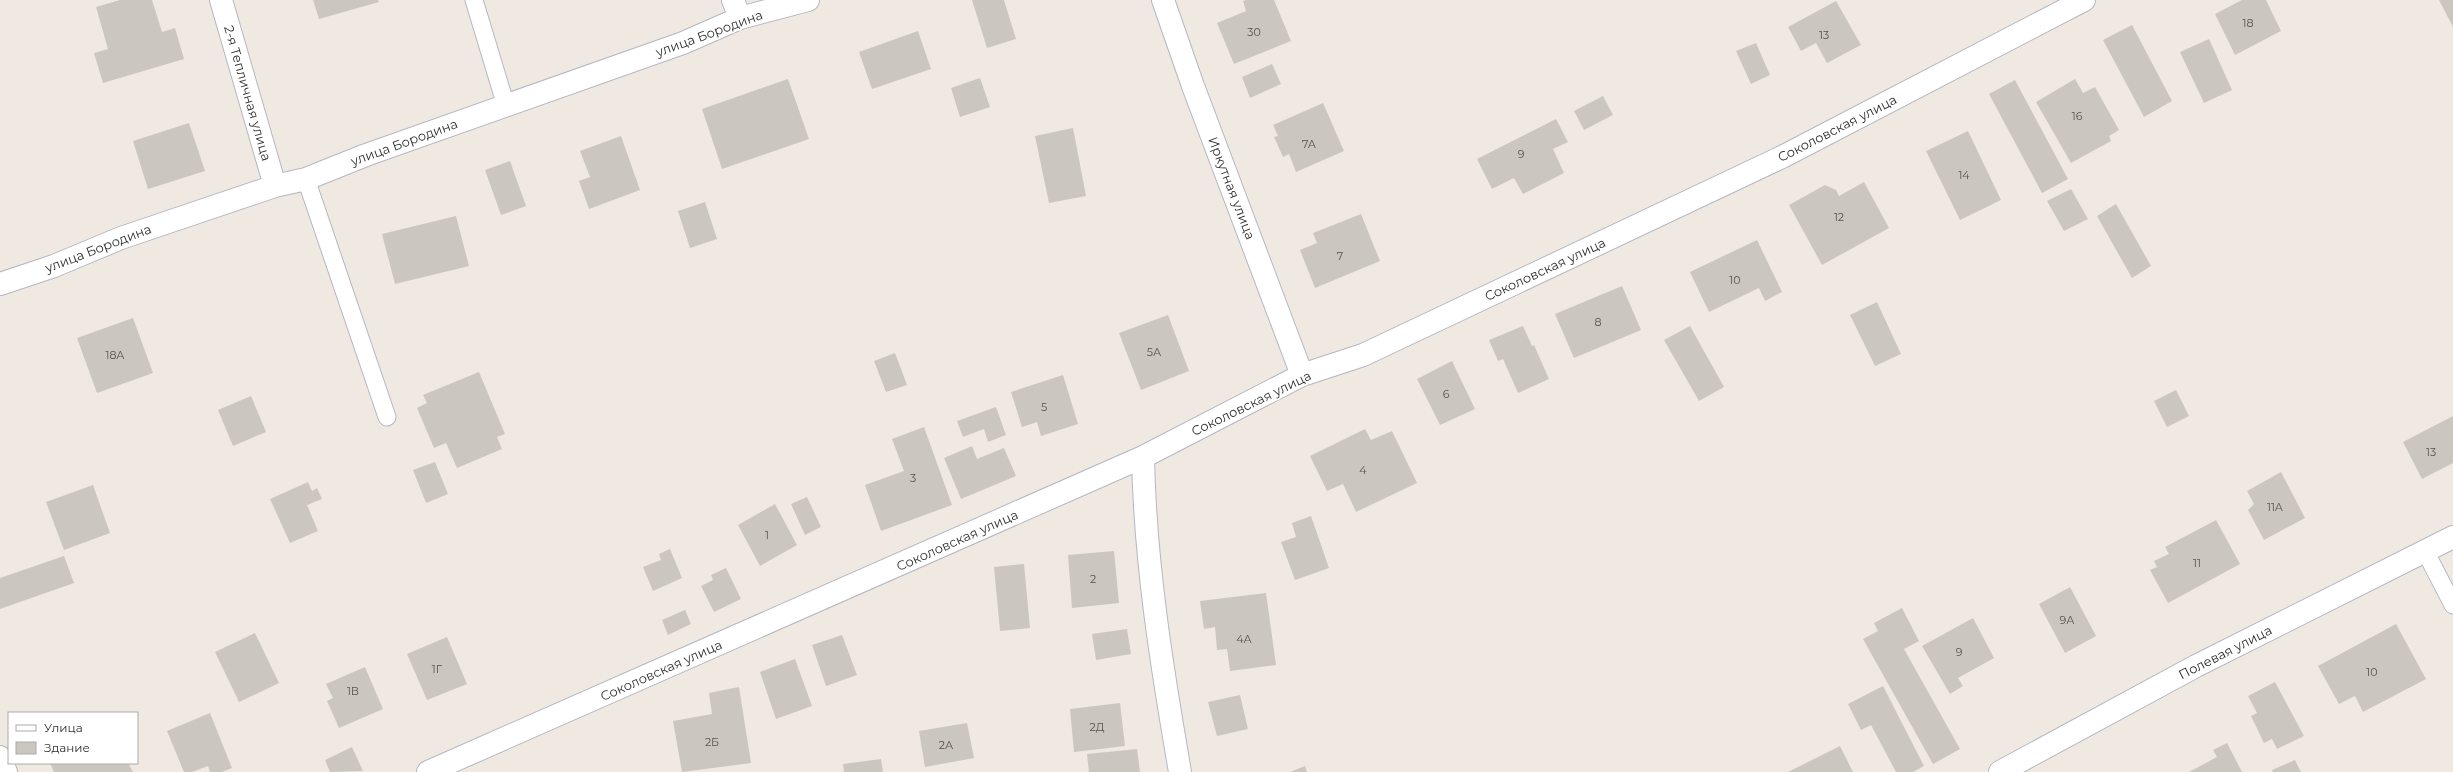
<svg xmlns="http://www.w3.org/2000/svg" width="2453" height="772" viewBox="0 0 2453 772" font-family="Montserrat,sans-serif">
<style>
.building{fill:#cbc7bf}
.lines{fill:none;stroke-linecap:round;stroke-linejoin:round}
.lane-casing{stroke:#b4b7c1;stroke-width:19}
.street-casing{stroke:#b4b7c1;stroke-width:24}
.lane{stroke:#fff;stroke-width:17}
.street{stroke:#fff;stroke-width:22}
.labels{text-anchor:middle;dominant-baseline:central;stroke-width:3.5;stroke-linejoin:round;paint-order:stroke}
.number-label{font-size:11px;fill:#555452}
.street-label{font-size:13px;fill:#2e2e2e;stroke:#fff}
</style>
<rect width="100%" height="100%" fill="#efe9e1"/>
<path class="building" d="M120,0H152L162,32L175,28L184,59L103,83L94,53L108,49L96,7Z
M313,0H378L379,2L319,19Z
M972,0H1004L1016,39L987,48Z
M1246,0H1274L1291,41L1234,64L1217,23L1246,11L1243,1Z
M2242,0H2266L2281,31L2235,55L2215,14Z
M2439,0H2453V27Z
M1836,1L1861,45L1827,63L1816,43L1801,51L1788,27Z
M2132,25L2172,101L2144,117L2103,40Z
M918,31L931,69L872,89L859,52Z
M2209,39L2232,90L2204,103L2180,52Z
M1756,43L1770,75L1751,84L1736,51Z
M1272,64L1281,84L1250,98L1242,77Z
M980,78L990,107L960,117L951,88Z
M788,79L809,139L722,169L702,109Z
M2075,79L2083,93L2095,87L2119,130L2109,136L2111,141L2071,163L2036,102Z
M2015,80L2068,179L2042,193L1989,94Z
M1603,96L1613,115L1584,130L1574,111Z
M1323,103L1344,151L1296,172L1289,154L1283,157L1274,137L1278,136L1273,125Z
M1556,119L1568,142L1553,149L1564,173L1523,194L1514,178L1492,189L1477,159Z
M189,123L205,171L148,189L133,141Z
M1073,128L1086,196L1049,203L1035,136Z
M1968,131L2001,200L1960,220L1926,151Z
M621,136L640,190L589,209L579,181L590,177L580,151Z
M510,161L526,206L501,215L485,170Z
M1864,182L1889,228L1822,265L1789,205L1825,185L1836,190L1839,196Z
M2071,189L2088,219L2064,231L2047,201Z
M705,202L717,239L690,248L678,211Z
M2116,204L2151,266L2132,278L2097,216Z
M1361,214L1380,261L1315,288L1300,250L1317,243L1313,233Z
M456,216L469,266L395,284L382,234Z
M1757,240L1782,292L1765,301L1759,288L1709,312L1690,272Z
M1622,286L1641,330L1574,358L1555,314Z
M1877,302L1901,354L1875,366L1850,315Z
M1168,315L1189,371L1141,390L1119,333Z
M133,318L153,373L97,393L77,338Z
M1523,326L1532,346L1534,345L1549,379L1518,393L1503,359L1498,361L1489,340Z
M1690,326L1724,387L1699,401L1664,340Z
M895,353L907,385L886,392L874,361Z
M1452,361L1475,409L1440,425L1417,379Z
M479,372L505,434L497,437L502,449L457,468L446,443L434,448L417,408L427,403L423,395Z
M1063,375L1078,424L1041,436L1037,422L1022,427L1011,392Z
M2176,390L2189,416L2167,427L2154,401Z
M251,396L266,432L233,446L218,410Z
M996,407L1006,435L988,442L984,429L963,437L957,421Z
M2453,416V463L2422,479L2403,442Z
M924,427L952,505L881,531L865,485L904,471L892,439Z
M1365,429L1371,440L1392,431L1417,483L1356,512L1343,484L1327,491L1310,456Z
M972,446L977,459L1004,448L1016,476L961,499L944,458Z
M435,462L448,494L426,503L413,470Z
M2281,472L2305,518L2264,540L2248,510L2254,504L2247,491Z
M308,482L312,491L317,488L322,499L307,505L318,531L290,543L270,499Z
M93,485L110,533L64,550L46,502Z
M807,497L821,527L805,535L791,504Z
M775,504L797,545L760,566L738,525Z
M1311,516L1329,568L1295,580L1281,542L1296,537L1292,523Z
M2216,520L2240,564L2168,603L2150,570L2157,567L2154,561L2169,554L2165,547Z
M670,549L682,578L653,591L643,567L661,560L659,554Z
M1114,551L1119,603L1072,608L1068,555Z
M64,556L74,583L0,609V578Z
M1024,564L1030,628L1000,631L994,567Z
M726,568L741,599L714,612L701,586L713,580L711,575Z
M2070,587L2096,636L2065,653L2039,604Z
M1266,593L1276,665L1230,671L1227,649L1217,650L1215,627L1204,629L1200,601Z
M1902,608L1919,641L1904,649L1960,749L1933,764L1863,639L1878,631L1874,623Z
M685,610L691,624L668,635L662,620Z
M1973,618L1994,658L1958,678L1963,686L1950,694L1922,646Z
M2396,624L2426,679L2363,712L2355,696L2339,704L2318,666Z
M1127,629L1131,654L1096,660L1092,634Z
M255,633L279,683L239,702L215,652Z
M842,635L857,675L826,686L812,645Z
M447,637L467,684L427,700L407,654Z
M795,659L812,706L776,719L760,672Z
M365,667L383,709L339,728L327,701L333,698L326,684Z
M2275,682L2304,736L2277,749L2272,739L2264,743L2251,716L2257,713L2248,696Z
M1883,686L1924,766L1913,772H1896L1871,725L1861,730L1848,704Z
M739,687L751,763L682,772L673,721L712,714L709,693Z
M1240,695L1248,729L1217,736L1208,702Z
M1120,703L1125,746L1074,752L1070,709Z
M210,713L232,768L222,772H210L208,766L192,772H184L167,731Z
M967,723L974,758L925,767L919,731Z
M2227,743L2242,772H2189L2217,757L2213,750Z
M1840,746L1853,772H1788Z
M352,747L363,771L330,772L325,760Z
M1137,749L1140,772H1089L1087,754Z
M881,759L883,772H844L843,764Z
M2295,760L2301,772H2273L2272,770Z
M50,763H128L133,772H54Z
M1305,766L1307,772H1290Z"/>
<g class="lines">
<g class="lane-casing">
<path id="lane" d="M474,0L506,106
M306,179L387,417
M2425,551L2453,605"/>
</g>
<g class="street-casing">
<path id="street" d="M221,0L275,186
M733,0L740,18
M1163,0L1193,86L1302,375
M0,284L54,266L121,238L275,186L306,179L366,155L683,43L740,18L808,0
M1143,457C1145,563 1162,668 1180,772
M0,757L6,772
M428,772L1143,457L1302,375L1363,355L1782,157L2084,0
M2000,772L2196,666L2453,537"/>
</g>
<use href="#lane" class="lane"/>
<use href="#street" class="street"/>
</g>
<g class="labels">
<g class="number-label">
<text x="2248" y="23">18</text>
<text x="1254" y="32">30</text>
<text x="1824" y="35">13</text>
<text x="2077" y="116">16</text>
<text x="1309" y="144">7А</text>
<text x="1521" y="154">9</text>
<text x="1964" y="175">14</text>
<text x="1839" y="217">12</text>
<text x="1340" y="256">7</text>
<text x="1735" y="280">10</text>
<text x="1598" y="322">8</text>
<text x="1154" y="352">5А</text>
<text x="115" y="355">18А</text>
<text x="1446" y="394">6</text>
<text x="1044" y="407">5</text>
<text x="2431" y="452">13</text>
<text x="1363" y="470">4</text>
<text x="913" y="478">3</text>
<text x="2275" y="507">11А</text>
<text x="767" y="535">1</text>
<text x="2197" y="563">11</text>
<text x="1093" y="579">2</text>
<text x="2067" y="620">9А</text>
<text x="1244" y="639">4А</text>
<text x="1959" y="652">9</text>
<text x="437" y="669">1Г</text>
<text x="2372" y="672">10</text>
<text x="353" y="691">1В</text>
<text x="1097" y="727">2Д</text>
<text x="712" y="742">2Б</text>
<text x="946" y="745">2А</text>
</g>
<g class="street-label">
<text transform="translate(709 33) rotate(-20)">улица Бородина</text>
<text transform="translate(248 93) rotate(74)">2-я Тепличная улица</text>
<text transform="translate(1837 128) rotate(-27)">Соколовская улица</text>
<text transform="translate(404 142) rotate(-20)">улица Бородина</text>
<text transform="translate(1232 188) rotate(69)">Иркутная улица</text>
<text transform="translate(98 248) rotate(-21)">улица Бородина</text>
<text transform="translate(1545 269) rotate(-25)">Соколовская улица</text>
<text transform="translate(1251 403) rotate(-26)">Соколовская улица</text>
<text transform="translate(957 540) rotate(-24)">Соколовская улица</text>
<text transform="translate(2225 652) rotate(-27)">Полевая улица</text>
<text transform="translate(661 670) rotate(-24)">Соколовская улица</text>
</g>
</g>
<rect x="8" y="712" width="130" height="52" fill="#ffffff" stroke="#ababab"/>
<rect x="16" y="725" width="20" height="6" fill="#ffffff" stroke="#ababab"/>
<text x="44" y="732" font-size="12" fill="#2e2e2e">Улица</text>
<rect x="16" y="742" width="20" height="12" fill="#cbc7bf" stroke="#ababab"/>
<text x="44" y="752" font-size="12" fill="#2e2e2e">Здание</text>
</svg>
